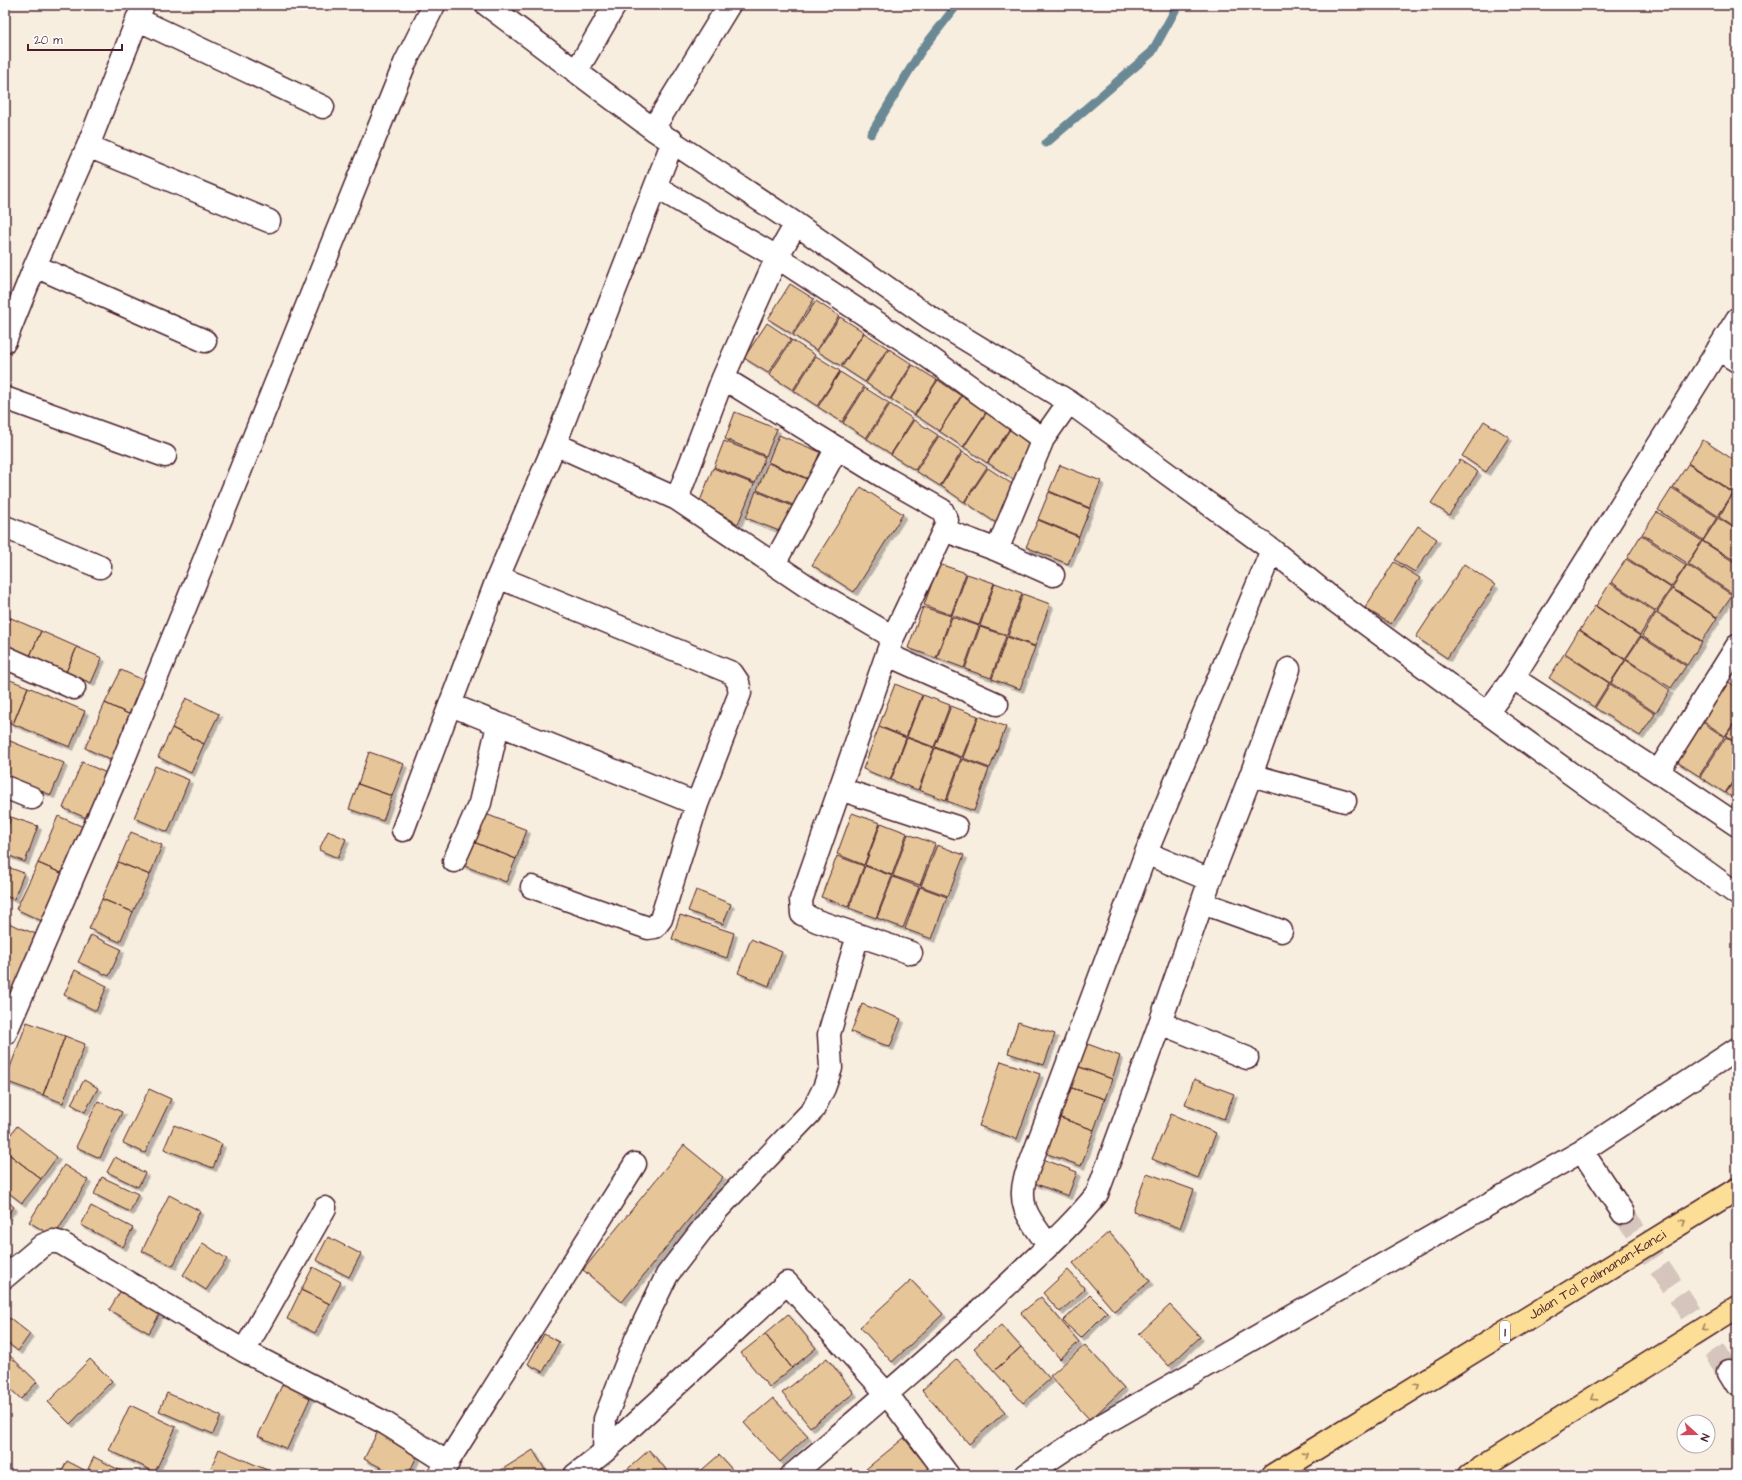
<svg xmlns="http://www.w3.org/2000/svg" width="1742" height="1480" viewBox="0 0 1742 1480" font-family="'Architects Daughter',sans-serif">
<style>
.lines{fill:none;stroke-linecap:round;stroke-linejoin:round}
.stream{stroke:#6a8995;stroke-width:9}
.building{fill:#e6c698;stroke:#4a1f2b;filter:url(#shadow)}
.street-tunnel{stroke:#d5c5bc;stroke-width:22;stroke-dasharray:22 11;stroke-linecap:butt}
.street-casing{stroke:#4a1f2b;stroke-width:25}
.highway-casing{stroke:#4a1f2b;stroke-width:25}
.street{stroke:#fff;stroke-width:22}
.highway{stroke:#fcde96;stroke-width:22}
.oneway{stroke:#a37e60}
.labels{text-anchor:middle;dominant-baseline:central;stroke-width:3;stroke-linejoin:round;paint-order:stroke}
.shield{fill:#fff;stroke:#80626b;stroke-width:1}
.shield-label{font-size:13px;font-weight:bold;fill:#4a1f2b}
.street-label{font-size:14px;fill:#4a1f2b;stroke:#fff}
</style>
<defs>
<filter id="shadow"><feDropShadow dx="3.5" dy="3.5" stdDeviation="0" flood-color="#0004"/></filter>
</defs>
<rect width="100%" height="100%" fill="#f8eee0"/>
<filter id="ink" filterUnits="userSpaceOnUse"><feTurbulence type="fractalNoise" baseFrequency=".025" numOctaves="2"/><feDisplacementMap in="SourceGraphic" scale="8" xChannelSelector="R" yChannelSelector="G"/><feConvolveMatrix kernelMatrix="1 2 1 2 8 2 1 2 1" color-interpolation-filters="sRGB"/></filter>
<g filter="url(#ink)">
<g class="lines">
<path class="stream" d="M871,134L921,51L957,5
M1046,143L1152,52L1178,5"/>
</g>
<path class="building" d="M790,284L814,299L792,334L768,319Z
M816,301L839,316L816,350L793,335Z
M840,317L864,332L841,366L817,351Z
M767,323L791,339L768,373L744,358Z
M864,333L888,348L865,382L842,367Z
M792,340L815,355L793,390L769,375Z
M889,349L912,364L890,399L866,383Z
M816,356L840,371L817,406L794,391Z
M913,365L937,380L914,415L891,399Z
M840,372L864,387L842,422L818,407Z
M938,380L961,396L939,431L915,415Z
M865,388L889,403L866,438L843,423Z
M962,396L986,412L963,447L939,431Z
M890,404L913,419L891,454L867,439Z
M735,412L777,429L766,456L725,439Z
M987,412L1010,428L987,463L964,447Z
M914,420L938,435L915,470L891,455Z
M1484,421L1509,437L1486,472L1462,456Z
M1011,428L1033,443L1019,483L988,463Z
M779,435L820,452L809,479L768,462Z
M939,436L962,451L940,486L916,471Z
M1703,440L1737,462V486L1733,492L1688,463Z
M724,441L765,457L755,483L714,467Z
M963,452L987,467L964,502L941,486Z
M1460,460L1478,472L1449,515L1431,503Z
M768,463L809,480L798,507L757,490Z
M1688,464L1733,493L1718,516L1673,487Z
M1060,465L1101,481L1090,508L1049,491Z
M713,468L754,484L738,524L700,501Z
M988,468L1018,488L996,523L965,502Z
M861,487L903,514L854,592L812,565Z
M1672,488L1717,517L1703,540L1658,510Z
M756,491L797,508L787,534L746,518Z
M1049,492L1090,509L1079,536L1038,519Z
M1733,494L1737,496V529L1719,517Z
M1657,512L1702,541L1687,563L1642,534Z
M1718,518L1737,530V562L1703,541Z
M1038,520L1079,537L1068,564L1026,547Z
M1418,526L1437,539L1415,572L1395,560Z
M1641,535L1686,565L1671,587L1627,558Z
M1702,541L1737,564V588L1733,594L1688,564Z
M1626,559L1671,588L1656,611L1611,582Z
M1394,562L1420,578L1391,624L1365,608Z
M939,564L966,573L951,615L924,605Z
M1464,564L1495,585L1447,658L1416,637Z
M1687,565L1732,595L1717,617L1672,588Z
M967,574L994,583L979,625L952,615Z
M995,583L1022,593L1007,635L980,626Z
M1610,583L1655,612L1640,635L1596,606Z
M1672,589L1717,618L1702,641L1657,612Z
M1023,594L1050,604L1035,646L1008,636Z
M1595,606L1640,636L1625,659L1580,630Z
M923,607L951,616L936,658L908,648Z
M1656,613L1702,642L1687,665L1642,636Z
M5,615L11,618L5,633Z
M952,617L979,626L964,668L937,658Z
M11,618L41,631L30,656L5,645V633Z
M980,627L1006,636L991,678L965,669Z
M1579,630L1625,660L1610,683L1565,653Z
M41,631L77,647L66,672L30,656Z
M1007,637L1035,647L1020,689L992,679Z
M1641,637L1686,666L1671,688L1626,659Z
M77,647L102,658L91,683L66,672Z
M1564,654L1609,683L1594,707L1549,678Z
M1626,660L1670,690L1656,713L1611,683Z
M121,670L150,683L135,717L105,703Z
M5,678L28,687L13,724L5,720Z
M1726,680L1737,688V718L1725,736L1700,719Z
M895,684L922,695L906,737L879,726Z
M1610,684L1655,714L1640,736L1595,708Z
M28,687L85,711L70,747L13,724Z
M923,695L950,705L934,747L907,737Z
M186,698L219,714L204,744L172,728Z
M105,703L135,717L115,762L85,748Z
M951,706L978,716L962,757L935,747Z
M979,716L1006,727L990,768L963,758Z
M1699,720L1724,737L1699,776L1674,760Z
M1737,720V743L1726,736Z
M879,727L906,738L890,780L863,769Z
M172,728L204,744L191,773L158,757Z
M1726,737L1737,745V775L1725,793L1700,777Z
M907,738L934,748L918,790L891,780Z
M5,739L10,741L5,752Z
M10,741L64,763L51,795L5,776V752Z
M935,748L961,758L946,800L919,790Z
M369,752L404,764L392,796L358,784Z
M962,759L989,769L974,811L947,801Z
M82,762L111,775L91,820L63,808Z
M155,766L189,780L168,832L134,818Z
M1737,776V801L1726,793Z
M358,784L392,796L383,821L349,809Z
M483,813L527,830L516,859L471,841Z
M852,813L880,823L864,865L837,854Z
M5,814L11,817L5,834Z
M58,816L86,828L66,875L38,863Z
M11,817L38,826L25,862L5,854V834Z
M881,823L907,833L892,875L865,865Z
M328,831L346,839L338,858L319,850Z
M131,832L162,845L150,875L118,862Z
M908,834L935,844L920,885L893,876Z
M471,841L516,859L506,882L462,865Z
M937,845L964,855L948,896L921,886Z
M837,856L864,866L848,907L821,897Z
M118,862L150,875L133,912L102,899Z
M38,863L66,875L44,922L16,909Z
M5,866L24,873L14,899L5,896Z
M865,866L892,876L876,918L849,908Z
M893,877L919,887L903,928L877,918Z
M920,887L947,897L932,939L905,929Z
M696,890L731,904L723,924L688,911Z
M102,899L133,912L120,942L89,929Z
M680,915L734,933L727,958L672,939Z
M8,923L36,934L10,997L5,995V930Z
M91,935L121,949L109,976L78,962Z
M751,939L782,952L769,986L738,973Z
M75,970L107,986L96,1011L64,995Z
M862,1004L901,1019L890,1047L851,1032Z
M27,1022L65,1036L43,1095L5,1081Z
M1018,1022L1055,1034L1044,1065L1008,1053Z
M65,1036L85,1044L63,1103L43,1095Z
M1085,1043L1120,1056L1112,1079L1077,1066Z
M1001,1061L1040,1074L1017,1139L979,1126Z
M1077,1066L1112,1079L1105,1099L1069,1087Z
M1194,1079L1234,1094L1224,1119L1185,1104Z
M84,1080L98,1088L85,1112L71,1104Z
M1069,1087L1105,1099L1094,1130L1058,1117Z
M149,1089L171,1099L145,1153L123,1143Z
M98,1101L122,1112L100,1158L76,1147Z
M1171,1114L1216,1133L1198,1178L1152,1159Z
M1058,1117L1094,1130L1081,1166L1045,1153Z
M174,1125L222,1144L213,1168L164,1149Z
M17,1126L57,1157L41,1179L5,1151V1142Z
M684,1145L723,1177L622,1302L583,1270Z
M5,1151L41,1179L22,1203L5,1190Z
M115,1157L145,1173L138,1187L107,1172Z
M1043,1159L1077,1172L1068,1196L1034,1183Z
M64,1165L88,1180L54,1237L29,1222Z
M1147,1173L1194,1190L1180,1228L1133,1211Z
M102,1177L138,1194L130,1212L94,1194Z
M169,1195L200,1211L173,1266L142,1251Z
M5,1199L14,1207L5,1217Z
M91,1206L133,1228L123,1247L81,1225Z
M1109,1232L1150,1281L1114,1311L1073,1263Z
M328,1237L361,1254L349,1277L316,1260Z
M203,1243L227,1259L206,1290L183,1275Z
M313,1267L341,1282L330,1304L301,1290Z
M1068,1270L1085,1289L1060,1312L1043,1293Z
M911,1280L943,1314L892,1362L860,1327Z
M123,1287L162,1310L149,1333L109,1310Z
M301,1290L330,1304L315,1333L287,1319Z
M1090,1295L1107,1312L1081,1338L1063,1321Z
M1041,1297L1079,1342L1060,1359L1021,1313Z
M1170,1305L1200,1337L1169,1366L1139,1334Z
M788,1314L816,1348L792,1368L765,1334Z
M10,1318L30,1334L18,1351L5,1341V1325Z
M1001,1325L1021,1347L994,1371L974,1348Z
M544,1334L559,1342L543,1372L528,1364Z
M765,1334L792,1368L769,1387L741,1353Z
M1085,1345L1124,1388L1090,1420L1050,1376Z
M1021,1347L1050,1379L1023,1403L994,1371Z
M5,1351L37,1382L21,1399L5,1384Z
M827,1358L854,1393L810,1427L782,1393Z
M90,1359L112,1381L70,1424L48,1402Z
M957,1359L1005,1412L969,1444L922,1390Z
M284,1381L312,1394L287,1449L258,1436Z
M167,1393L221,1416L213,1434L159,1411Z
M773,1398L808,1436L780,1462L744,1423Z
M130,1405L176,1427L155,1472L109,1450Z
M379,1429L420,1450L408,1475H396L364,1459Z
M904,1438L934,1475H871L866,1469Z
M219,1449L274,1473L273,1475H208Z
M533,1450L548,1475H499L498,1472Z
M649,1450L671,1475H621Z
M719,1455L737,1475H696Z
M94,1457L129,1475H101L88,1469Z
M67,1461L94,1475H60Z
M851,1468L857,1475H843Z"/>
<g class="lines">
<path class="street-tunnel" d="M1623,1213L1729,1371"/>
<g class="street-casing">
<path id="street" d="M487,5L653,129L796,224L929,317L1069,402L1272,550L1335,601L1487,713L1737,894
M137,19L323,107
M576,72L615,5
M653,129L729,5
M88,146L269,221
M656,187L777,257L923,353L1043,439
M35,266L205,341
M5,341L35,266L88,146L143,5
M1718,349L1737,361
M723,378L884,477L942,510L947,520L944,530L893,637
M5,398L165,456
M555,444L677,499L808,587L893,637L801,900L802,914L817,921L911,953
M677,499L723,378L777,257L796,224
M5,527L100,567
M944,530L997,550L1053,575
M997,550L1043,439L1069,402
M774,564L837,448
M498,577L732,673L738,682L740,693L697,804L661,919L655,927L648,928L532,887
M888,655L997,704
M5,657L74,688
M1513,678L1658,772L1737,646
M451,705L697,804
M1487,713L1513,678L1737,319
M1658,772L1737,825
M1251,775L1289,669
M5,787L32,798
M840,789L956,827
M403,830L498,577L555,444L673,141
M1146,853L1210,880
M454,861L480,803L498,725
M1203,903L1281,931
M1160,1023L1247,1058
M5,1034L123,761L405,63L434,5
M1582,1151L1623,1213
M1048,1245C1032,1221 1017,1209 1025,1178L1146,853L1272,550
M5,1277L43,1245L53,1241L61,1243L244,1351L385,1423L448,1463
M244,1351L325,1208
M1729,1371L1737,1384
M604,1452L605,1419L636,1339L667,1275L718,1209L813,1110L824,1088L831,1068L829,1034L858,935
M440,1474L635,1164
M575,1475L604,1452L787,1283L887,1394L948,1475
M792,1475C869,1410 946,1344 1019,1274C1046,1248 1074,1223 1097,1194L1160,1023L1210,880L1251,775L1345,801
M1026,1475L1100,1426L1582,1151L1737,1049"/>
</g>
<g class="highway-casing">
<g id="highway">
<path id="s1" d="M1273,1475L1737,1189"/>
<path d="M1470,1475L1737,1308"/>
</g>
</g>
<use href="#street" class="street"/>
<use href="#highway" class="highway"/>
</g>
<defs><path id="oneway-chevron" d="M-2-3.5L2.5 0L-2 3.5" fill="none" stroke-width="1.6" stroke-linecap="round" stroke-linejoin="round"/></defs>
<g class="oneway">
<use href="#oneway-chevron" transform="translate(1683 1222) rotate(-32)"/>
<use href="#oneway-chevron" transform="translate(1704 1329) rotate(148)"/>
<use href="#oneway-chevron" transform="translate(1417 1386) rotate(-32)"/>
<use href="#oneway-chevron" transform="translate(1594 1398) rotate(148)"/>
<use href="#oneway-chevron" transform="translate(1306 1455) rotate(-32)"/>
</g>
</g>
<g class="labels">
<rect class="shield" x="1500" y="1321" width="10" height="22" rx="3"/>
<g class="shield-label">
<text x="1505" y="1332">1</text>
</g>
<g class="street-label">
<text stroke="none"><textPath href="#s1" startOffset="381">Jalan Tol Palimanan–Kanci</textPath></text>
</g>
</g>
<rect width="1742" height="1480" fill="none" stroke="#fff" stroke-width="20"/>
<rect x="10" y="10" width="1722" height="1460" fill="none" stroke="#4a1f2b" stroke-width="1.5" filter="url(#ink)"/>
<g transform="translate(1696 1434) rotate(111)"><circle r="19" fill="#ffffff" stroke="#b7a5aa"/>
<path d="M0-3L7 15L0 10L-7 15Z" fill="#d1495b"/>
<text y="-6" font-size="11" font-weight="bold" text-anchor="middle" fill="#4a1f2b">N</text>
</g>
<path d="M28 44v6h94v-6" fill="none" stroke="#4a1f2b" stroke-width="2"/>
<text x="34" y="44" font-size="12" fill="#4a1f2b" stroke="#ffffff" stroke-width="3" paint-order="stroke">20 m</text>
</svg>
